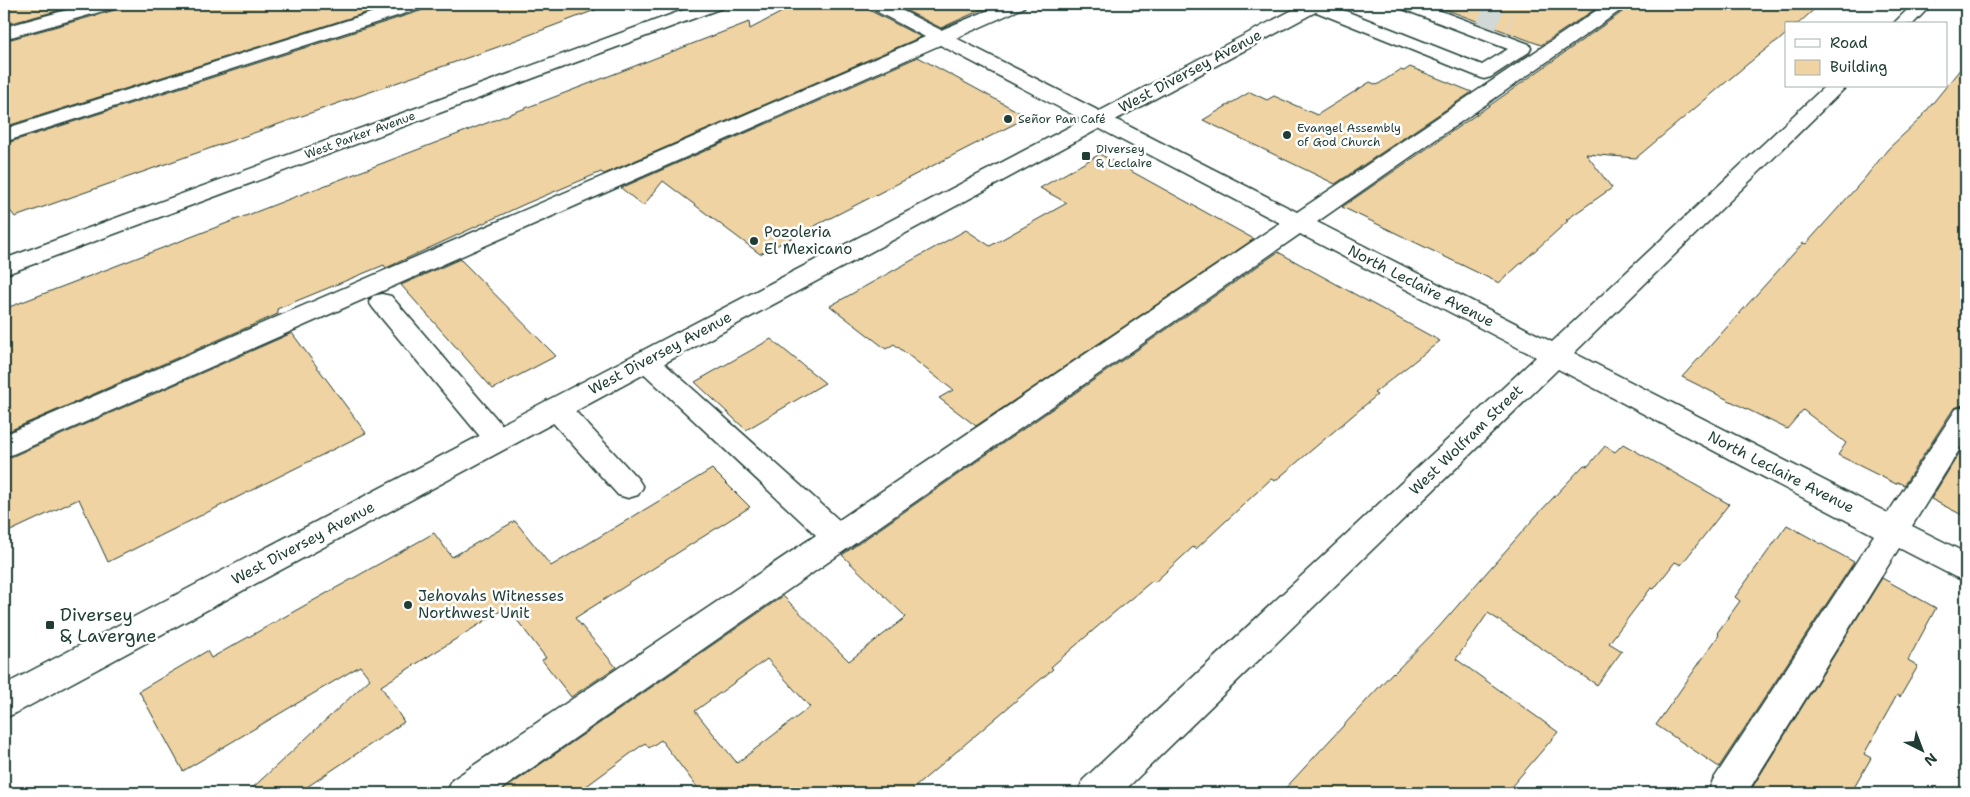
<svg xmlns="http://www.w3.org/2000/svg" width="1970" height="797" viewBox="0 0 1970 797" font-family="'Shantell Sans',sans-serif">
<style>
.building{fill:#f0d3a3;stroke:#1f3d34;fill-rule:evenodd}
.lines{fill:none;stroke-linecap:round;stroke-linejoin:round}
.minor-tunnel{stroke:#d2d8d6;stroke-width:20;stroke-dasharray:20 10;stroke-linecap:butt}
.minor-casing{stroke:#1f3d34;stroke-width:3}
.major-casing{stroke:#1f3d34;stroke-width:3}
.minor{fill:#fff;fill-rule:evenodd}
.major{fill:#fff;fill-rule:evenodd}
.poi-dot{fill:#1f3d34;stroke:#fff;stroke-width:2}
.labels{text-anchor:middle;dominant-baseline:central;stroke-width:5;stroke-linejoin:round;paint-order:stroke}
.far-poi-label{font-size:12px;fill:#1f3d34;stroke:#fff;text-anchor:start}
.far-street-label{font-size:12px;fill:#1f3d34;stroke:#fff}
.street-label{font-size:15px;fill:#1f3d34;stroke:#fff}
.poi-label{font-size:15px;fill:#1f3d34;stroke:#fff;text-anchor:start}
.near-poi-label{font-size:18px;fill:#1f3d34;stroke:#fff;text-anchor:start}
</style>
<rect width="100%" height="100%" fill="#fff"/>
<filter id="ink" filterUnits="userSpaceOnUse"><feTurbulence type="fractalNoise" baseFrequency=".02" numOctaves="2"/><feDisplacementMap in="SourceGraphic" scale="10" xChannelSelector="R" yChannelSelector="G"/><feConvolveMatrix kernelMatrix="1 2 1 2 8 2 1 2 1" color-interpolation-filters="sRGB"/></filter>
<g filter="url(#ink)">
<path class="building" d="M4,4H83L4,25Z
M119,4H394L4,127V41L115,10Z
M427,4H602L603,7L495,48L15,217L4,203V144L423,10Z
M808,4H865L869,10L921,37L604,174L601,172L525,204L386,268L384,265L277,309L278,314L4,433V309L749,22L750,29L793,6L798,7Z
M893,4H994L941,28Z
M1440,4H1603L1541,45L1439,7Z
M1629,4H1820L1798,24H1786V34L1777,42H1775L1744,67L1636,158L1586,154L1612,188L1566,220L1568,221L1499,283L1342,207L1496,101L1625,10Z
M918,57L1028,117L760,254L663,181L643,206L621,188Z
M1966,62V404L1954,408L1904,485L1897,482L1896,484L1838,455L1846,443L1803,410L1787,429L1682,377L1803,243L1806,244L1864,179L1888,149L1919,120Z
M1410,67L1472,92L1335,184L1203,120L1250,92L1267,100L1274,96L1317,115L1370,82L1377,85L1400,70L1404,71Z
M1100,154L1254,239L976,426L939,398L953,390L894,344L886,349L830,306L966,230L990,246L1067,203L1040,188Z
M1278,252L1440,341L1374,393L1377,395L1275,481L1271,479L1196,549L1193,547L1155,582L1152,581L1104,621L1051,667L1053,669L908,793H697L700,791L661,740L649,748L645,743L577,793H499L783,596L849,661L906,617L842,555ZM767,659L810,707L737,763L695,711Z
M460,259L556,356L493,389L401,285Z
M292,333L366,433L108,562L79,499L4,534V460Z
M771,339L825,383L746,430L695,382Z
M1966,442V517L1931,499Z
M1623,444L1729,504L1681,565L1675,562L1654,589L1651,588L1609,643L1622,651L1597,685L1488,613L1456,659L1558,732L1506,793H1281L1393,672L1394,673L1438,628L1536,516L1584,465L1588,466L1605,446L1615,452Z
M712,469L750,507L575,618L616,667L571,697L542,660L546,658L507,607L381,686L404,722L298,793H247L370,679L360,666L183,771L139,691L207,651L211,658L434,533L452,557L515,521L551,566Z
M1787,525L1854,562L1719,767L1656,725L1719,635L1717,633L1740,601L1735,597Z
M1882,578L1936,608L1908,660L1918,666L1900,697L1897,695L1864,754L1871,758L1851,793H1759L1752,788Z"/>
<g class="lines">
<path class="minor-tunnel" d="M1481,13L1510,24"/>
<g class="minor-casing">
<path id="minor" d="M89,4H117L114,8L4,39V27Z
M399,4H425L422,8L4,142V129Z
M700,4H725L722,8L4,275V259Z
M867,4H889L941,30L1003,4H1026L1023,8L956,38L1297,212L1606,4H1627L1624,8L1317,222L1552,342L1825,86H1847L1574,353L1888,513L1956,409L1966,406V439L1912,526L1966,553V581L1955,577L1899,548L1747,793H1708L1713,780L1874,535L1558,369L1122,793H1078L1083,780L1536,357L1300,234L496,793H447L452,780L816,535L637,367L633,361L637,355L646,352L655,355L839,520L1280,223L940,45L4,458V435L925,37L870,8Z
M1307,4H1328L1482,65L1508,49L1400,8L1397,4H1422L1529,44L1531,48L1529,52L1491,77L1484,79L1309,9Z
M1913,4H1932L1913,24H1893Z
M382,294L391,296L508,432L512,439L508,446L498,449L488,446L373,308L369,302L373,296Z
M556,398L566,401L638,479L643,487L638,495L628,498L618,495L546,415L542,408L546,401Z"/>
</g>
<g class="major-casing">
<path id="major" d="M1304,4H1326L1323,8L16,713L4,718V685Z"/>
</g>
<use href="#minor" class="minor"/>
<use href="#major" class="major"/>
</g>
</g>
<g class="poi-dot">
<circle cx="1008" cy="119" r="5"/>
<circle cx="1287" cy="135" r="5"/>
<rect x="1081" y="151" width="10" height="10" rx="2.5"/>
<circle cx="754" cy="241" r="5"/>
<circle cx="408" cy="605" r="5"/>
<rect x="45" y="620" width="10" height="10" rx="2.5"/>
</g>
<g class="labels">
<g class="far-poi-label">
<text x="1018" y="119">Señor Pan Café</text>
<text x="1297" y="128">Evangel Assembly<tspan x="1297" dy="14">of God Church</tspan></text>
<text x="1096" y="149">Diversey<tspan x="1096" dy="14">&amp; Leclaire</tspan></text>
</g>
<g class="far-street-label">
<text transform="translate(360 135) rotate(-20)">West Parker Avenue</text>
</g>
<g class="street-label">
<text transform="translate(1190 71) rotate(-28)">West Diversey Avenue</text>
<text transform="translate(1421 286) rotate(27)">North Leclaire Avenue</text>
<text transform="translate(660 353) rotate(-28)">West Diversey Avenue</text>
<text transform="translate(1466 440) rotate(-44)">West Wolfram Street</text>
<text transform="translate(1781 472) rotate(27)">North Leclaire Avenue</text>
<text transform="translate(303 543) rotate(-28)">West Diversey Avenue</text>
</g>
<g class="poi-label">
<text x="764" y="232">Pozoleria<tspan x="764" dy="17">El Mexicano</tspan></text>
<text x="418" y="596">Jehovahs Witnesses<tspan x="418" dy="17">Northwest Unit</tspan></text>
</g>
<g class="near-poi-label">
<text x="60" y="615">Diversey<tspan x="60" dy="21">&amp; Lavergne</tspan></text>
</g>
</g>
<rect width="1970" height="797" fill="none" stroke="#fff" stroke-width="20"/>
<rect x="10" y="10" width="1950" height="777" fill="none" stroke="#1f3d34" stroke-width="2" filter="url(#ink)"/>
<rect x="1785" y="22" width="162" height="65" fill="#ffffff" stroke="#a5b1ae"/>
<rect x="1795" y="39" width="25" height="8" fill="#ffffff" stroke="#a5b1ae"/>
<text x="1830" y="48" font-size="15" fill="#1f3d34">Road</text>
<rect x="1795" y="60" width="25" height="15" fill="#f0d3a3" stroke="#a5b1ae"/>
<text x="1830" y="72" font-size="15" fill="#1f3d34">Building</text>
<g transform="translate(1922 750) rotate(138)" stroke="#ffffff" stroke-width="4" paint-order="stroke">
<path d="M0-4L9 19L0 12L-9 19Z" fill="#1f3d34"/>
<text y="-8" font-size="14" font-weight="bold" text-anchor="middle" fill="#1f3d34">N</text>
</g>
</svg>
